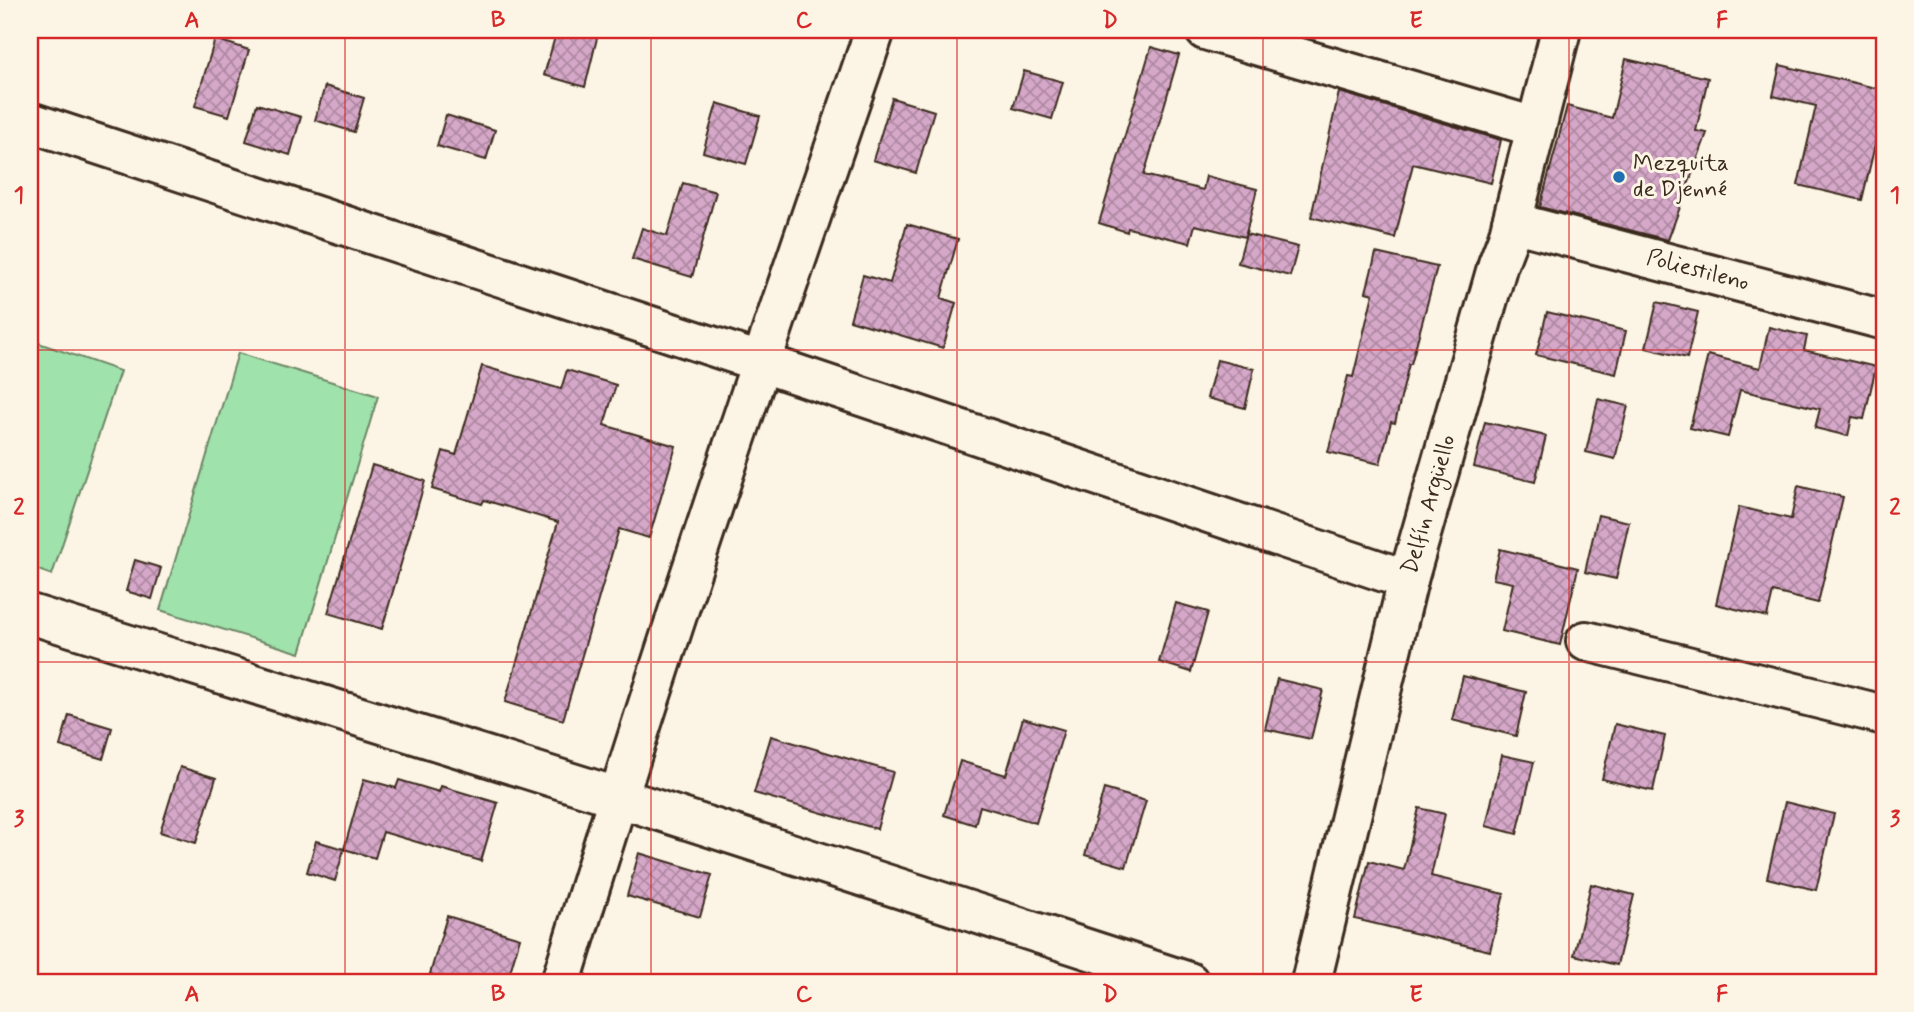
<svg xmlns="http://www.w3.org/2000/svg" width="1914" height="1012" viewBox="0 0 1914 1012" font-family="Mynerve,sans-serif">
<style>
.green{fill:#9fe2ac;stroke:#6d8665;stroke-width:2}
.building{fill:url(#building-cross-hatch);stroke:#3b2a1e;stroke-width:2}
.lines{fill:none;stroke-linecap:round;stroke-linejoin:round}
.minor-casing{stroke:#3b2a1e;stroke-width:44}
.minor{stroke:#fcf5e5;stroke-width:38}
.grid{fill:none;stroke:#d62828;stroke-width:2;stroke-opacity:0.55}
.poi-dot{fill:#1f6fb2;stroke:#fcf5e5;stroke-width:2.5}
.labels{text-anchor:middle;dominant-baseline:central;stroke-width:6;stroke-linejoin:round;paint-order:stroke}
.poi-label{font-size:23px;fill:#3b2a1e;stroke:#fcf5e5;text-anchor:start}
.street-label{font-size:23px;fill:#3b2a1e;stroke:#fcf5e5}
.neatline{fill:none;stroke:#d62828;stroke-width:2.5}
.grid-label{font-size:23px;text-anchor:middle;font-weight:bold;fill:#d62828}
</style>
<defs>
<pattern id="building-cross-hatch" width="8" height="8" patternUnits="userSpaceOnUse" patternTransform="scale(1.75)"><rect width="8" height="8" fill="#d5a7c8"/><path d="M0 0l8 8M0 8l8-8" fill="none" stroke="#ae88a2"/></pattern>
</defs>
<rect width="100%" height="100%" fill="#fcf5e5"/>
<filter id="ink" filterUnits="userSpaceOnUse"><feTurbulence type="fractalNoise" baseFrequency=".0143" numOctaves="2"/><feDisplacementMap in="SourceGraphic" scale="14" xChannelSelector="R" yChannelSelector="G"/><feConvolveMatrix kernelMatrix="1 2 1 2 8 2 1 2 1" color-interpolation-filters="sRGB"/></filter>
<g filter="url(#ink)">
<path class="green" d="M30,340L120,371L52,575L30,567Z
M238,353L378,396L300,653L160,610Z"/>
<path class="building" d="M557,30H599L585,87L544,75Z
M215,39L249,50L229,116L195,106Z
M1151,47L1179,55L1144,175L1203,190L1206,176L1257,189L1245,237L1195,225L1190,243L1128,228L1127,232L1099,223Z
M1626,59L1708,78L1696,131L1707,133L1668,240L1540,207L1567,106L1612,118Z
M1780,65L1884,90V107L1862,200L1798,185L1816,106L1773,96Z
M1024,71L1063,82L1052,119L1013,108Z
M325,86L364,98L354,132L315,120Z
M1339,92L1501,140L1491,183L1413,164L1395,238L1311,217Z
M892,98L934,111L916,173L873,160Z
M717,103L760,116L746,164L703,152Z
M257,104L301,117L290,155L246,141Z
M446,115L495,130L486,160L437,146Z
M683,183L716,192L692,277L632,259L642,228L667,236Z
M907,224L958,239L941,298L956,303L943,348L850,320L863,275L890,283Z
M1246,234L1298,247L1290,276L1238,263Z
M1376,253L1437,267L1411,364H1409L1395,423L1391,422L1380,464L1328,452L1348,376L1353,377L1373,294L1366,292Z
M1657,302L1698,312L1687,358L1646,348Z
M1547,312L1626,331L1616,374L1536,355Z
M1769,327L1807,336L1804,350L1876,367L1864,419L1852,417L1848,436L1815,428L1820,409L1740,390L1728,437L1690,428L1708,355L1760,368Z
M1217,360L1254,369L1245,408L1207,398Z
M482,366L561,389L567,370L616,385L604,425L676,446L649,538L619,529L563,720L505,702L558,522L484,500L482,504L432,489L443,451L456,455Z
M1598,399L1628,406L1615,459L1586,452Z
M1485,422L1546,436L1535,482L1474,467Z
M372,465L425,481L382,629L328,613Z
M1798,486L1843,497L1818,603L1773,592L1767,617L1716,604L1739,507L1791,519Z
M1598,515L1629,522L1616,579L1585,572Z
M1500,549L1578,568L1560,645L1502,631L1513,583L1493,579Z
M135,560L161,568L152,599L126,591Z
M1176,603L1208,612L1191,672L1159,662Z
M1463,676L1526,692L1516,736L1452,720Z
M1277,679L1323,690L1311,739L1265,729Z
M69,715L112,728L103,759L60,746Z
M1023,718L1064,730L1036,823L980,806L975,825L944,815L960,761L1006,775Z
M1615,724L1665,736L1653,791L1602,779Z
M771,736L893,772L877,829L754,793Z
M1502,755L1534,762L1517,834L1486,826Z
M180,767L216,778L196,843L160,832Z
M364,779L396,788L399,780L439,792L441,786L498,803L481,861L383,832L375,858L344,849Z
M1104,789L1146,801L1126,867L1085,855Z
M1785,802L1834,814L1816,890L1767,878Z
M1419,808L1445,814L1431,876L1504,894L1490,951L1355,919L1369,861L1404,870Z
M316,841L344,849L335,881L307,872Z
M639,853L712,875L700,917L627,896Z
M1591,884L1634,895L1617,965L1574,955Z
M447,916L520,938L507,982H457L430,974Z"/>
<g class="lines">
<g class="minor-casing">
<g id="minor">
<path d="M1205,30L1535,127"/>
<path d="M30,122L760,362L1408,580"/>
<path id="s1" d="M1512,222L1884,320"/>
<path d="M30,614L617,797L1189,982"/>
<path d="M1586,641L1884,715"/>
<path d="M561,982C658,662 766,346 875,30"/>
<path id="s2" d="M1311,982L1408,580L1498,264L1508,238L1561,30"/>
</g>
</g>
<use href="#minor" class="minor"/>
</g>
</g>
<path class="grid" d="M345,30V982M651,30V982M957,30V982M1263,30V982M1569,30V982M30,350H1884M30,662H1884"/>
<circle class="poi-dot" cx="1619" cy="177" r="7"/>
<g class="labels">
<g class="poi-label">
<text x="1633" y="164">Mezquita<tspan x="1633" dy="26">de Djenné</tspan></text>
</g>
<g class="street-label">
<text stroke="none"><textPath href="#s1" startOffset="192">Poliestileno</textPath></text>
<text stroke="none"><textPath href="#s2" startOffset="492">Delfín Argüello</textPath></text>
</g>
</g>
<rect width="1914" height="1012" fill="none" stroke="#fcf5e5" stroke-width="77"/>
<rect x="38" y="38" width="1838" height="936" class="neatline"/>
<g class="grid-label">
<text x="192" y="27">A</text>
<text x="498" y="27">B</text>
<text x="804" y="27">C</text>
<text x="1110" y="27">D</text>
<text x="1416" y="27">E</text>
<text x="1722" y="27">F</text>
<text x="19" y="202">1</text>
<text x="1895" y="202">1</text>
<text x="19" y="514">2</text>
<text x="1895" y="514">2</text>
<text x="19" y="826">3</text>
<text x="1895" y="826">3</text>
<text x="192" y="1001">A</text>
<text x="498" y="1001">B</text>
<text x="804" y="1001">C</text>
<text x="1110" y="1001">D</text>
<text x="1416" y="1001">E</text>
<text x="1722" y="1001">F</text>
</g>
</svg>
